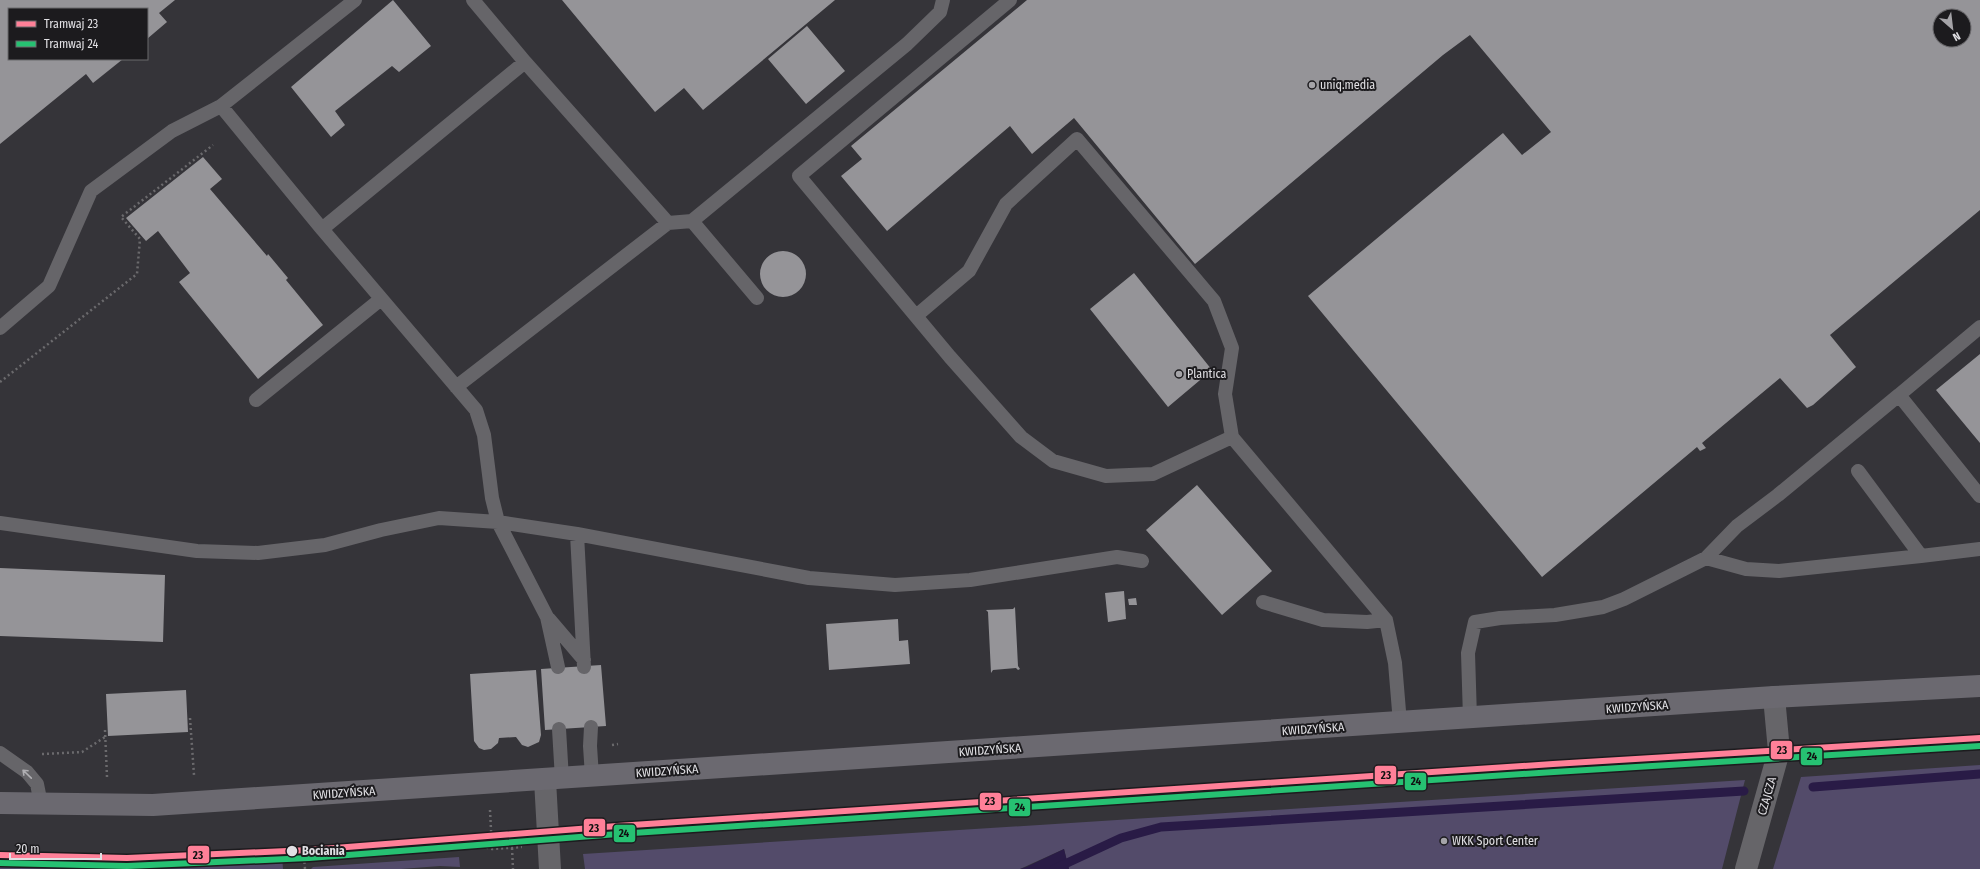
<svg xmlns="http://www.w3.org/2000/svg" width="1980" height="869" viewBox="0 0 1980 869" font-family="'Fira Sans Condensed',sans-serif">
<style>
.green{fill:#534b6a}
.water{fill:#291b46}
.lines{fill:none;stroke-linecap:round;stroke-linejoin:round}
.stream{stroke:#291b46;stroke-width:9}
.building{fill:#959498;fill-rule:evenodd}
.path{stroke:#6b6a6d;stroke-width:2.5;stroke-dasharray:2 3;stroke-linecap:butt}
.lane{stroke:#666569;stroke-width:14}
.street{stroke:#666569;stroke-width:22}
.secondary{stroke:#6b6970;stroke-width:22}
.tram-1-casing{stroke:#1c1b1e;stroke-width:9}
.tram-2-casing{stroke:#1c1b1e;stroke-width:9}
.tram-1{stroke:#ff8098;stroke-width:6}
.tram-2{stroke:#26c172;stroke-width:6}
.oneway{stroke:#b0afb3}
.poi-dot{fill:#a5a4a8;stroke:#1c1b1e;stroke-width:1.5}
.stop-dot{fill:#e1e0e4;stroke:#1c1b1e;stroke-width:1.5}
.labels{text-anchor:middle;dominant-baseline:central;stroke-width:4;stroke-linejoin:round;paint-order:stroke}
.poi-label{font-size:12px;fill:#e1e0e4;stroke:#1c1b1e;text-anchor:start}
.street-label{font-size:12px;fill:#e1e0e4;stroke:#1c1b1e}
.stop-label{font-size:12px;font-weight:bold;fill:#e1e0e4;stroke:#1c1b1e;text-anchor:start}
.line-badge{stroke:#1c1b1e;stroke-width:1.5}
.pale-badge-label{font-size:11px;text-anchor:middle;font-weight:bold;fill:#111}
</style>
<rect width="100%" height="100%" fill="#353439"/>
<path class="green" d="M1980,765V869H1773L1801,777Z
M1745,780L1722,869H1069L1064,849L1020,869H585L583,854Z
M282,855L283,869H0V861L99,863Z
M459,857L460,867L440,866L401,869H311L313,867Z"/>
<path class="water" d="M1064,849L1069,869H1020L1026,867Z"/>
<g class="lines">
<path class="stream" d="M1813,787L1980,774
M1054,869L1121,838L1161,827L1744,791"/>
</g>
<path class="building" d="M0,0H175L159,13L167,22L147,39V9H9V59H123L93,83L86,74L0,144Z
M393,0L431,46L399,72L392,66L335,111L345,125L331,137L291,87Z
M562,0H835L703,110L684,88L655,112Z
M1027,0H1980V210L1830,335L1856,367L1813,405L1807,408L1780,378L1702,443L1706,448L1700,451L1697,447L1542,577L1308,296L1503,133L1522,155L1551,132L1470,35L1443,55L1195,264L1074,118L1032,154L1010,126L887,231L841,176L862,159L851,146ZM1940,16H1964V40H1940Z
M807,26L845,71L806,104L768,59Z
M203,157L222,179L210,189L267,256L268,254L288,278L286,280L323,325L258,379L179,282L190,273L158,231L146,241L126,218Z
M760 274a23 23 0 1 1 46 0a23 23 0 1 1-46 0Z
M1134,273L1212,370L1168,407L1090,309Z
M1980,354V443L1936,390Z
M1197,485L1272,571L1222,615L1146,530Z
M0,568L165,575L163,642L0,636Z
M1124,591L1126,619L1108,622L1105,593Z
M1136,598L1137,605H1129L1128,599Z
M1015,607L1018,666L1020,669L1018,670L1016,668L993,670L991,673L988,612L986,610L1013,609Z
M898,619L899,641L908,640L910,664L829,670L826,624Z
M601,665L606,726L545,730L541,669Z
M536,670L541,735L539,742L528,747L522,745L516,737L499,738L498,743L491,749L484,750L479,748L474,741L470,674Z
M186,690L188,732L108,736L106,694Z"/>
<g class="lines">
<path class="path" d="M0,382L137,274L140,239L121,217L213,145
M190,718L194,775
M105,730L107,777
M612,745L618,744
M42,754L82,752L105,737
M490,810L492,849
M512,848L513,869
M304,857L305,869
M282,859L446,847L480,846L492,849L522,847"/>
<path class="lane" d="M473,0L525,62
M221,106L322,229
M692,221L757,298
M668,223L692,221L907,44L940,12L943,0
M916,316L969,271L1006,204L1077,139L1214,301L1232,348L1225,394L1232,437L1153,474L1106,476L1053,461L1021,437L950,357L799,176L1010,0
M1980,327L1899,395L1980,496
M0,328L49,286L91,191L172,131L221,106L355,0
M456,387L668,223L525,62L322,229L476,410L484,435L492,498L498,522L547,617L558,667
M256,400L381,299
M1232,437L1386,620L1395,663L1400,723
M1858,471L1921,556L1980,549
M0,523L197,551L258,553L325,545L381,530L439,518L498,522L577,534L809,578L895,585L970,580L1117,557L1142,561
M577,534L584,667
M1706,558L1746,569L1779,571L1921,556
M1263,602L1323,620L1367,622L1386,620
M549,619L584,660
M1470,718L1468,653L1475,622L1500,618L1555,615L1603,607L1624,599L1706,558L1737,526L1778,495L1899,395
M591,727L590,746L592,776
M559,729L562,779
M0,753L27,772L37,784L41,804"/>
<path class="street" d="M545,780L550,869
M1746,869L1779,751L1774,697"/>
<path class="secondary" d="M0,803L153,805L1774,697L1980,686"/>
<g class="tram-1-casing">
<path id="tram-1" d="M0,855L127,858L309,850L617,826L1553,764L1980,738"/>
</g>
<g class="tram-2-casing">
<path id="tram-2" d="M0,863L127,866L309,858L618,834L1554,772L1980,746"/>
</g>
<use href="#tram-1" class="tram-1"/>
<use href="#tram-2" class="tram-2"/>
</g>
<defs><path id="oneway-shaft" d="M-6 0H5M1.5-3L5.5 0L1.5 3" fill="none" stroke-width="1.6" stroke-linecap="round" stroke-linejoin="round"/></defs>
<use class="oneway" href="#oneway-shaft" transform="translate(27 774) rotate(-136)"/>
<g class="poi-dot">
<circle cx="1312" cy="85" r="4"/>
<circle cx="1179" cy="374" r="4"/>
<circle cx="1444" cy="841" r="4"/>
</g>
<circle class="stop-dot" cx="292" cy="851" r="6"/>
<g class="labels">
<g class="poi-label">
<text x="1320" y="85">uniq.media</text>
<text x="1187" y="374">Plantica</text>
<text x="1452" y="841">WKK Sport Center</text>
</g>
<g class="street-label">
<text transform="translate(1637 707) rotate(-4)">KWIDZYŃSKA</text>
<text transform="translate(1313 729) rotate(-4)">KWIDZYŃSKA</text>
<text transform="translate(990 750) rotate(-4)">KWIDZYŃSKA</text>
<text transform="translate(667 771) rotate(-4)">KWIDZYŃSKA</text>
<text transform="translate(344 793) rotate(-4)">KWIDZYŃSKA</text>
<text transform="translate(1767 796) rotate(-74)">CZAJCZA</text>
</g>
<g class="stop-label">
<text x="302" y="851">Bociania</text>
</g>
</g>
<g class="line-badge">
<rect x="1770" y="740" width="23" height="20" rx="4" fill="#ff8098"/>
<rect x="1800" y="747" width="23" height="19" rx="4" fill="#26c172"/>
<rect x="1374" y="765" width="23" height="20" rx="4" fill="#ff8098"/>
<rect x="1404" y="772" width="23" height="19" rx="4" fill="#26c172"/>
<rect x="979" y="792" width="23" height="19" rx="4" fill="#ff8098"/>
<rect x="1008" y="798" width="23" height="19" rx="4" fill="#26c172"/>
<rect x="583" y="818" width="23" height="19" rx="4" fill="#ff8098"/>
<rect x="613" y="824" width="23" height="19" rx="4" fill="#26c172"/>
<rect x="187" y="845" width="23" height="19" rx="4" fill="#ff8098"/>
</g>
<g class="pale-badge-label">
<text x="1782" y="754">23</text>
<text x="1812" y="760">24</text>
<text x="1386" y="779">23</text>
<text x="1416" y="785">24</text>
<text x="990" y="805">23</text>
<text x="1020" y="811">24</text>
<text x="594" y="832">23</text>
<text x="624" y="837">24</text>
<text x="198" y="859">23</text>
</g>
<rect x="8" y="8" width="140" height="52" fill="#1c1b1e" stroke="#6b6a6d"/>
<rect x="16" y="21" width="20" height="6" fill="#ff8098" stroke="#6b6a6d"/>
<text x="44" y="28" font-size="12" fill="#e1e0e4">Tramwaj 23</text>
<rect x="16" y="41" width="20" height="6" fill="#26c172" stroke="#6b6a6d"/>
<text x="44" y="48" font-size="12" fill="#e1e0e4">Tramwaj 24</text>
<g transform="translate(1952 28) rotate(152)"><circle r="19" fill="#1c1b1e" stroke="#6b6a6d"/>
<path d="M0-3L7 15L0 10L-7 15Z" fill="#a5a4a8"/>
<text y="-6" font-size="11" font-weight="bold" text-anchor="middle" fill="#e1e0e4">N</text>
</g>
<path d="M10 853v6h91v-6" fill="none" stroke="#e1e0e4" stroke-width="2"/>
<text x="16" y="853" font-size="12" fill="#e1e0e4" stroke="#1c1b1e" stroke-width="3" paint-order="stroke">20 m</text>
</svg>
